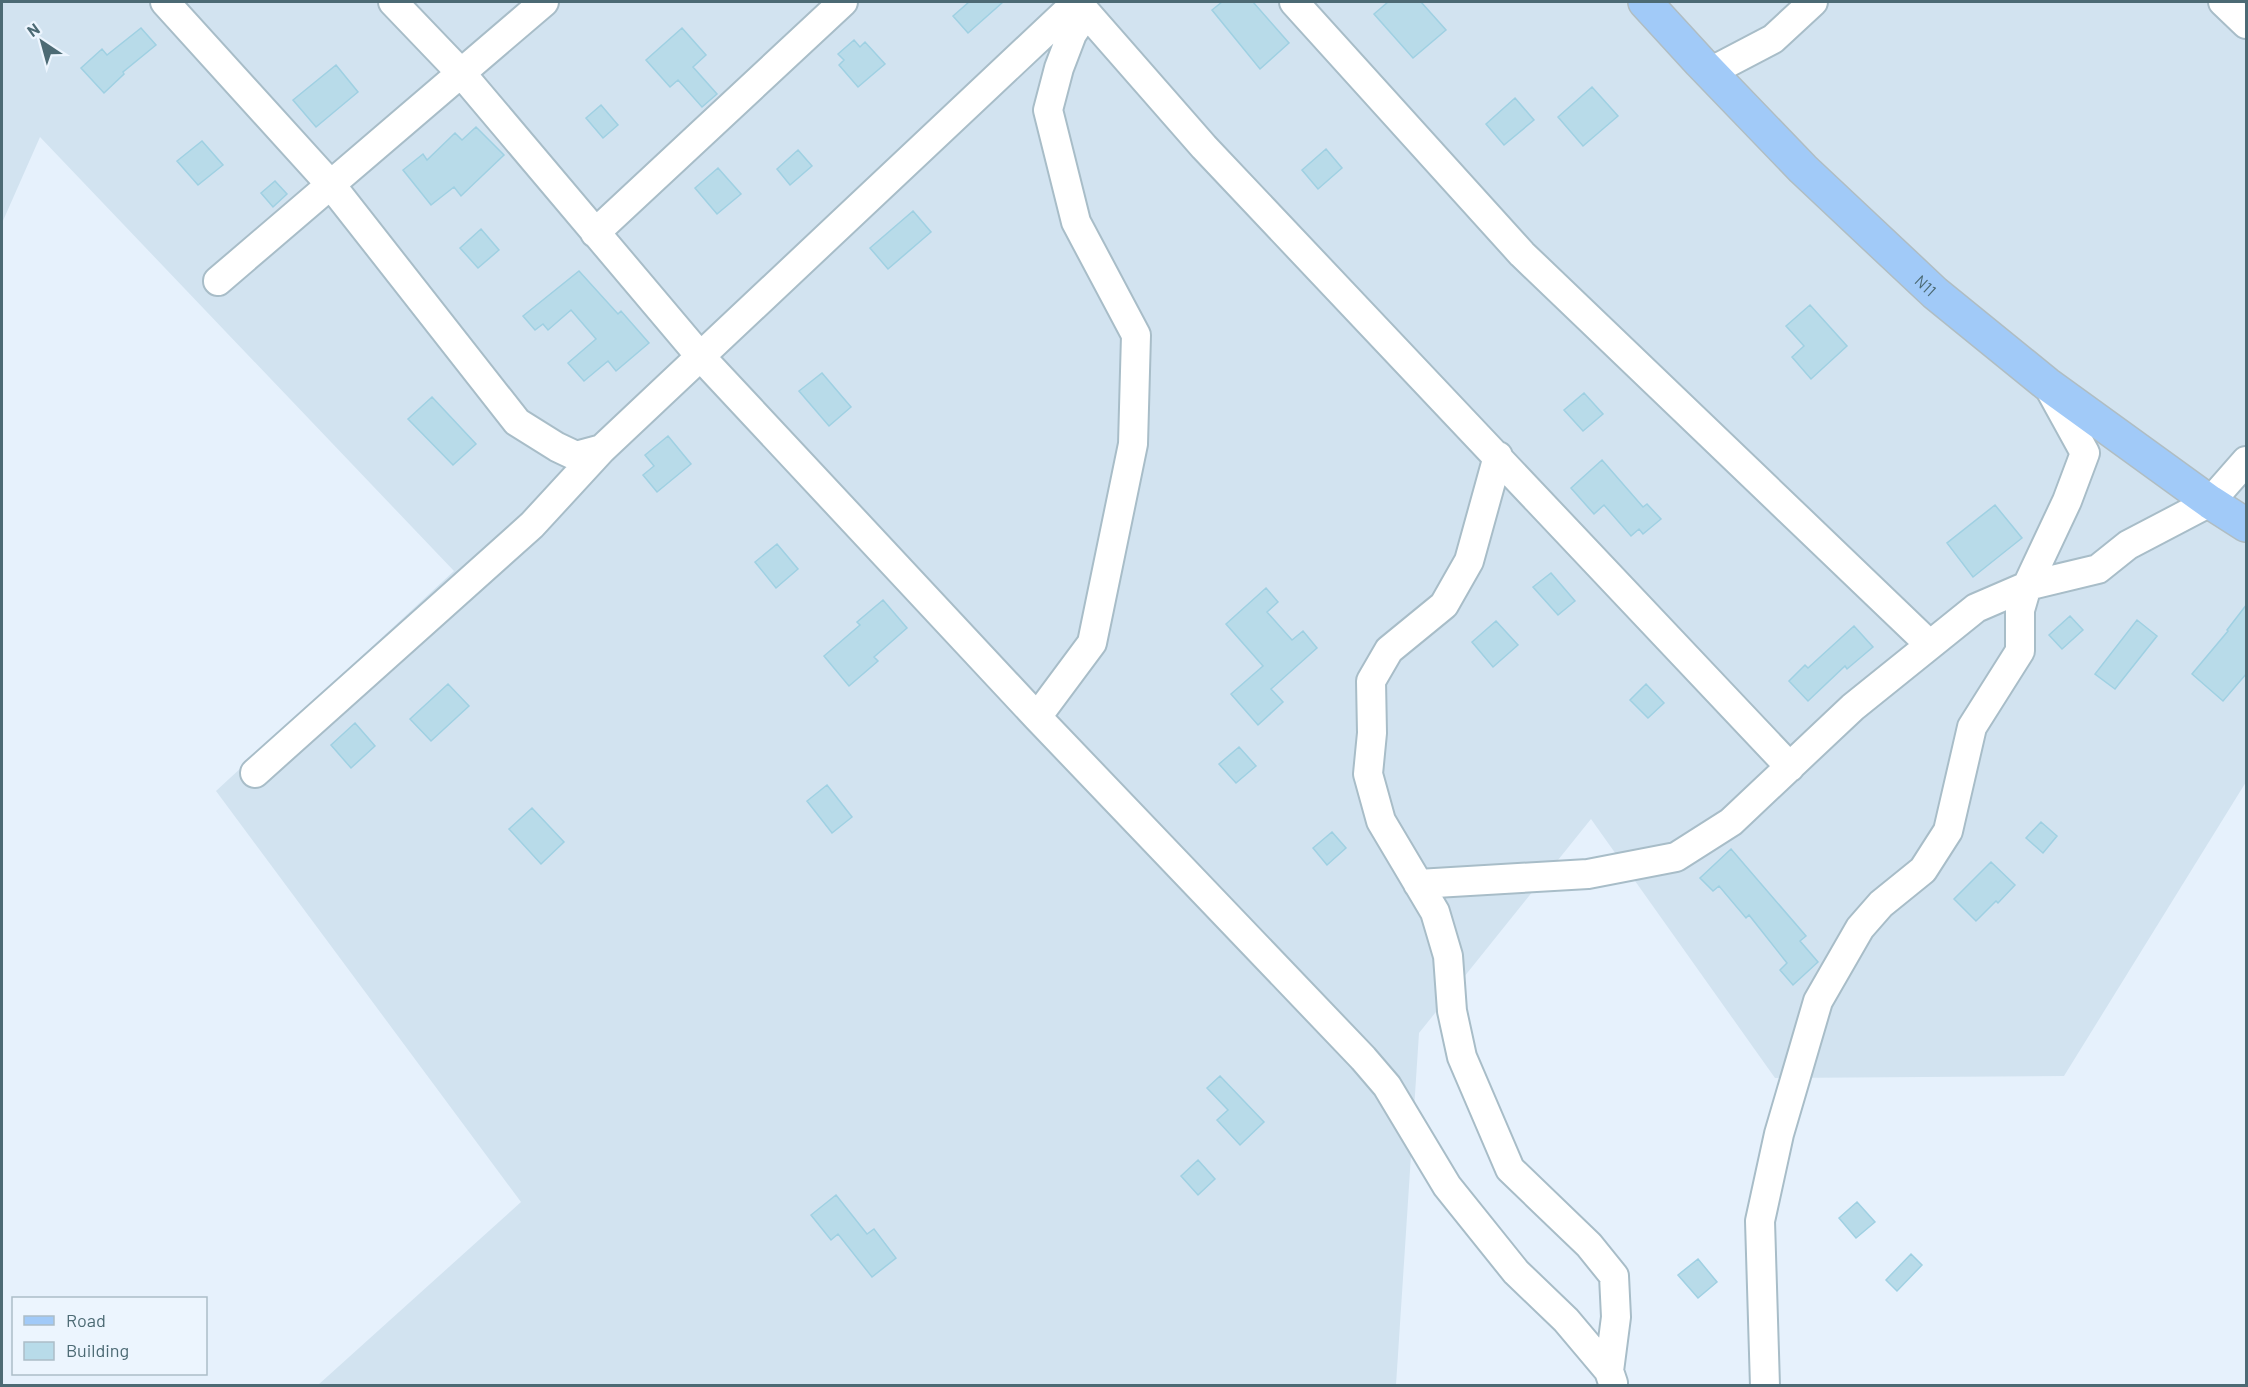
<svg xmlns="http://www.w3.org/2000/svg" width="2248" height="1387" viewBox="0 0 2248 1387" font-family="Barlow,sans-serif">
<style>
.residential{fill:#d2e3f0}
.building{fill:#b8dbe9;stroke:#9fd0e2;stroke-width:1.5}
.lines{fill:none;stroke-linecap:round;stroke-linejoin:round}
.minor-casing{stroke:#a8bdc8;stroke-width:32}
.major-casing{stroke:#b0bdc2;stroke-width:36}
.minor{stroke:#fff;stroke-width:28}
.major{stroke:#a1caf8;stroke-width:33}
.labels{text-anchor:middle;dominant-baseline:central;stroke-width:4.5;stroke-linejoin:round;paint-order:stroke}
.street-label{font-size:16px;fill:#4c6a74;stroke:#ecf5fe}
</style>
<rect width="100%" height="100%" fill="#e6f1fc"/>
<path class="residential" d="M2,2H2246V782L2064,1076L1775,1078L1591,819L1419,1033L1396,1385H318L521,1202L216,791L454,571L40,137L2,223Z"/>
<path class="building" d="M969,2H1003L968,33L953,16Z
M1222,2H1253L1289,43L1260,69L1212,10Z
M1388,2H1421L1446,30L1413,58L1374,14Z
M141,28L156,45L123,72L124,74L104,93L81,68L102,49L107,55Z
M682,28L706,55L693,67L717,94L702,107L678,80L670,87L646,60Z
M854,40L860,47L865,42L885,64L858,87L839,65L844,60L838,54Z
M336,65L358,92L316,127L293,100Z
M1592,87L1618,116L1583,146L1558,117Z
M1515,98L1534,120L1504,145L1486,124Z
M601,105L618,125L603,138L586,118Z
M476,127L504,155L461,196L454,187L431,205L403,170L423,154L427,160L455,133L462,140Z
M202,141L223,165L198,185L177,161Z
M1326,149L1342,168L1318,189L1302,170Z
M798,150L812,166L790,185L777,169Z
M718,168L741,194L717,214L695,188Z
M275,181L287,194L273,207L261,193Z
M913,211L931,232L888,269L870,248Z
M481,229L499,250L478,268L460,248Z
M579,271L618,314L621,311L649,343L616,371L608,361L584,381L568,363L596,339L571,310L548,330L543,324L535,330L523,316Z
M1810,305L1847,346L1811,379L1792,357L1804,346L1786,326Z
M822,373L851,407L829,426L799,391Z
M1584,393L1603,414L1583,431L1564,410Z
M432,397L476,444L453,465L408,419Z
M668,436L691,464L657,492L643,475L654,466L645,455Z
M1602,460L1643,507L1647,504L1661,519L1643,534L1639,529L1631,536L1604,505L1594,514L1571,488Z
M1995,505L2022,538L1973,577L1947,543Z
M777,544L798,569L776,588L755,562Z
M1551,573L1575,601L1558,615L1533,587Z
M1266,588L1278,602L1267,612L1292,640L1303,631L1317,648L1271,689L1283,702L1258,725L1231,694L1263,666L1226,624Z
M883,600L907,628L874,657L878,661L849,686L824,656L860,625L857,622Z
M2247,604V673L2223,701L2192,674L2228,631L2227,630Z
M2070,616L2083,630L2062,649L2049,635Z
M2137,620L2157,636L2115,689L2095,674Z
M1496,621L1518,645L1493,667L1472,642Z
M1854,626L1873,647L1847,669L1845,666L1808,701L1789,681L1805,665L1808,668Z
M448,684L469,706L431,741L410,719Z
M1646,684L1664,703L1648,718L1630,700Z
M355,723L375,746L351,768L331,745Z
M1239,747L1256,766L1236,783L1219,764Z
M827,785L852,817L832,833L807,801Z
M532,808L564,842L541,864L509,829Z
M2041,822L2057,836L2043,853L2026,838Z
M1332,832L1346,848L1327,865L1313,848Z
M1731,849L1806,936L1800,941L1818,962L1793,985L1780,970L1787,963L1749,915L1746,918L1719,886L1713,891L1700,878Z
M1991,862L2015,885L1998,903L1996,901L1976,921L1954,899Z
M1220,1076L1264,1122L1240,1145L1217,1120L1228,1110L1207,1088Z
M1198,1160L1215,1179L1198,1195L1181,1176Z
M836,1195L867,1234L874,1229L896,1258L872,1277L838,1234L831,1240L811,1215Z
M1857,1202L1875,1222L1856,1238L1839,1218Z
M1911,1254L1922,1265L1897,1291L1886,1280Z
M1698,1259L1717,1282L1698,1298L1678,1275Z"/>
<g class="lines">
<g class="minor-casing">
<path id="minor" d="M165,2L331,185L517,422L557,447L576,456L602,449
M393,2L461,73L700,356L1037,717L1363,1058L1387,1086L1447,1186L1516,1272L1566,1320L1609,1371
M1077,2L1204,147L1790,767
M1294,2L1522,254L1930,645
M2223,2L2246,24
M1710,72L1773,39L1813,2
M595,233L843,2
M218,281L544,2
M1498,456L1469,561L1444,605L1389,650L1371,681L1372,733L1368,774L1381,821L1435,912L1448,956L1452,1011L1462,1057L1510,1169L1589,1245L1614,1276L1616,1317L1609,1371L1613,1383
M1037,717L1092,643L1133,444L1136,335L1076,222L1048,110L1059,68L1072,34L1086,13
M255,773L532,525L602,449L1077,2
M1418,884L1588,874L1676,857L1731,822L1853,707L1976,608L2027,586L2098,569L2128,545L2210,502L2246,461
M1765,1386L1760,1221L1779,1134L1818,1001L1860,928L1881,904L1923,870L1948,831L1972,727L2020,651V610L2027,586L2067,501L2085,453L2047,384"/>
</g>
<g class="major-casing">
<g id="major">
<path id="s1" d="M1645,2L1700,62L1803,169L1935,293L2047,384L2210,502L2246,525"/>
</g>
</g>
<use href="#minor" class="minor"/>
<use href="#major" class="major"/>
</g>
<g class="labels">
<g class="street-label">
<text stroke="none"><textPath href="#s1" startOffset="399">N11</textPath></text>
</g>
</g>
<rect width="2248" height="1387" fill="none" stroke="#4c6a74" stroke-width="6"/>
<rect x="12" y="1297" width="195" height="78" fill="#ecf5fe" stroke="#acbdc7" stroke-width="1.5"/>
<rect x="24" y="1316" width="30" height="9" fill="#a1caf8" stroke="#acbdc7" stroke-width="1.5"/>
<text x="66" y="1327" font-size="18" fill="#4c6a74">Road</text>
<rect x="24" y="1342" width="30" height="18" fill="#b8dbe9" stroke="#acbdc7" stroke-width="1.5"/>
<text x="66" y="1357" font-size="18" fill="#4c6a74">Building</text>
<g transform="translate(42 42) rotate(324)" stroke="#ecf5fe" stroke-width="4.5" paint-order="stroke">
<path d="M0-4.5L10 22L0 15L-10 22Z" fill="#4c6a74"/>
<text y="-9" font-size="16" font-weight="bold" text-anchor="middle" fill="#4c6a74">N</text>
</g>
</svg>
